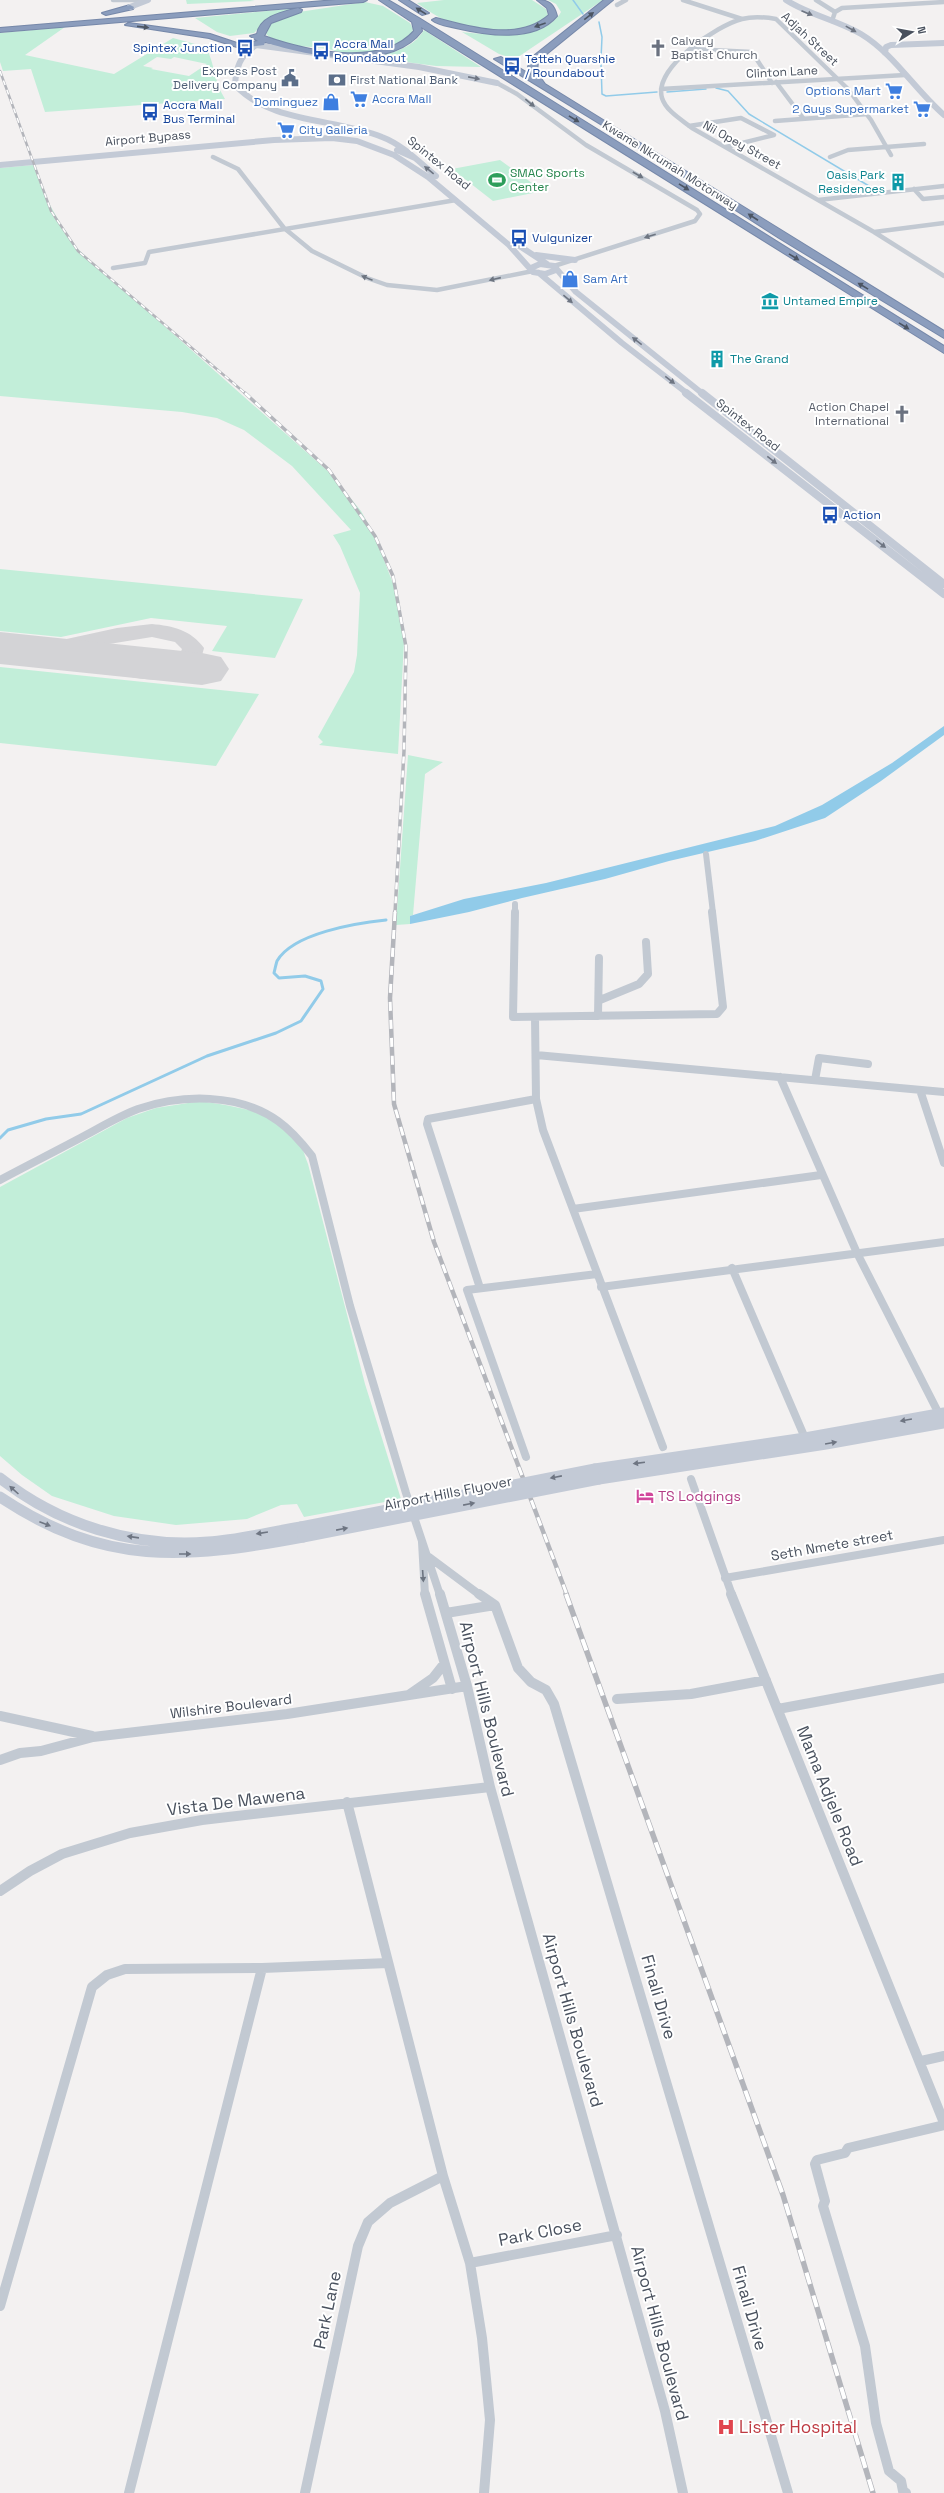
<svg xmlns="http://www.w3.org/2000/svg" width="944" height="2493" viewBox="0 0 944 2493" font-family="'Space Grotesk',sans-serif">
<style>
.green{fill:#c2eed9;fill-rule:evenodd}
.water{fill:#91cbe9}
.lines{fill:none;stroke-linecap:round;stroke-linejoin:round}
.stream-far1{stroke:#91cbe9;stroke-width:1.5}
.stream{stroke:#91cbe9;stroke-width:3}
.taxiway{fill:#d3d3d6;fill-rule:evenodd}
.runway{fill:#d3d3d6;fill-rule:evenodd}
.highway-casing{stroke:#7688a9;stroke-width:2}
.street-far3{stroke:#c2c9d2;stroke-width:4.5}
.street-far2{stroke:#c2c9d2;stroke-width:6}
.street-far1{stroke:#c2c9d2;stroke-width:8}
.street{stroke:#c2c9d2;stroke-width:10}
.secondary-far2{stroke:#c3cad6;stroke-width:6}
.secondary-far1{stroke:#c3cad6;stroke-width:8}
.secondary{stroke:#c3cad6;stroke-width:11}
.highway{fill:#8b9dbd;fill-rule:evenodd}
.rail-far3-casing{stroke:#b3b5bb;stroke-width:2.5}
.rail-far2-casing{stroke:#b3b5bb;stroke-width:3.5}
.rail-far1-casing{stroke:#b3b5bb;stroke-width:4.5}
.rail-casing{stroke:#b3b5bb;stroke-width:5.5}
.rail-far3{stroke:#fff;stroke-width:1.5;stroke-dasharray:5;stroke-linecap:butt}
.rail-far2{stroke:#fff;stroke-width:2.5;stroke-dasharray:7;stroke-linecap:butt}
.rail-far1{stroke:#fff;stroke-width:3;stroke-dasharray:9;stroke-linecap:butt}
.rail{stroke:#fff;stroke-width:4;stroke-dasharray:12;stroke-linecap:butt}
.secondary-bridge{stroke:#c3cad6;stroke-width:11}
.oneway{fill:#4c5563}
.oneway2{fill:#6e7582}
.oneway3{fill:#6d7581}
.labels{text-anchor:middle;dominant-baseline:central;stroke-width:4;stroke-linejoin:round;paint-order:stroke}
.far-street-label{font-size:12px;fill:#49515e;stroke:#fff}
.far-worship-label{font-size:12px;fill:#5b616d;stroke:#fff;text-anchor:start}
.far-transit-label{font-size:12px;fill:#164399;stroke:#fff;text-anchor:start}
.far-service-label{font-size:12px;fill:#4e5e75;stroke:#fff;text-anchor:end}
.far-shop-label{font-size:12px;fill:#366cbe;stroke:#fff;text-anchor:end}
.far-leisure-label{font-size:12px;fill:#27864d;stroke:#fff;text-anchor:start}
.far-culture-label{font-size:12px;fill:#0d838f;stroke:#fff;text-anchor:start}
.street-label{font-size:14px;fill:#49515e;stroke:#fff}
.hotel-label{font-size:14px;fill:#b23c85;stroke:#fff;text-anchor:start}
.near-street-label{font-size:17px;fill:#49515e;stroke:#fff}
.near-health-label{font-size:17px;fill:#be3a42;stroke:#fff;text-anchor:start}
</style>
<rect width="100%" height="100%" fill="#f3f1f1"/>
<path class="green" d="M186,0H250L255,1L187,4Z
M444,0H532L546,9L548,15C530,37 472,32 449,22C437,17 427,10 417,3Z
M548,0H603L515,59L499,54L462,32C488,35 547,39 561,12L556,4Z
M365,2L383,6L410,23L413,29C409,50 369,54 352,54C342,54 332,49 321,48C305,46 278,47 266,34L272,22L299,12Z
M298,8L269,18L254,33L230,36L217,32L195,18Z
M65,27L25,55L114,74L173,38L206,47C215,64 214,82 225,99L45,112L31,69L3,71L0,62V33ZM157,57L171,59L174,57L207,64L189,76L151,69L153,68L143,66Z
M424,30L481,67L436,66L367,57C389,54 412,50 424,30Z
M500,160L543,191L493,201L452,169Z
M33,165L46,198L72,244L331,474L361,511L374,534L399,599L404,642L398,754L319,745L323,742L318,737L354,672L357,655L360,593L340,546L333,535L351,530L292,466L244,430L217,418L182,412L0,396V168Z
M0,569L303,599L275,658L212,651L227,626L151,618L61,637L0,631Z
M0,667L259,694L216,766L0,743Z
M408,755L443,762L425,774L413,915L410,916V924L396,925Z
M201,1101C234,1107 278,1110 299,1141C303,1148 305,1157 308,1164L365,1384L401,1499L304,1517L297,1504L281,1505L247,1519L176,1525L114,1516L52,1496L22,1475L0,1456V1187L127,1118L156,1108Z"/>
<path class="water" d="M944,726V735L881,781L825,818L755,841L669,861L605,879L522,898L469,912L410,924V916L464,899L546,883L775,826L822,805L892,763Z"/>
<g class="lines">
<path class="stream-far1" d="M573,0L583,14
M599,22L602,37L601,59
M601,64L602,94L606,96L657,92
M716,88L728,91L749,114L869,186
M667,92L706,89"/>
<path class="stream" d="M0,1138L8,1130L46,1119L81,1114L207,1056L276,1033L301,1021L323,989L321,981L305,976L279,978L274,973C275,969 276,964 277,961C293,933 357,923 386,920"/>
<path class="taxiway" d="M152,624C173,626 191,630 204,648C191,705 109,670 74,662L71,657L74,652L82,651C113,657 148,679 178,659L182,649L175,642L152,637L54,653L9,655L0,651L1,644L9,643L62,640L117,628Z"/>
<path class="runway" d="M0,632L202,653L221,657L229,669L221,681L202,685L0,664Z"/>
<g class="highway-casing">
<path id="highway" d="M336,0H367L363,2L0,32V28Z
M379,0H388L419,18L944,346V353L421,27L422,31C391,72 308,57 265,42L264,45L240,48L209,38L125,25L129,23L210,34L240,44L258,41L250,36L257,34C260,16 283,12 298,8L302,10L301,12L271,23L264,36C306,51 381,68 414,31L412,22Z
M399,0H408L429,13L422,15Z
M537,0C549,0 554,4 557,16C534,43 486,35 456,28C448,26 438,25 432,20L436,18C471,27 518,42 549,15L547,8Z
M604,0H613L538,61L537,73L545,84L944,331V338L779,238L633,144L494,59L501,57L531,75L528,67L531,58Z
M130,5L134,7L133,9L106,15L102,13Z"/>
</g>
<path class="street-far3" d="M113,0H142
M683,0L742,19
M816,0L835,12
M617,5L626,0
M832,21L835,12L842,8L944,2
M691,49L752,52L772,83
M776,82L803,118
M497,83L517,94L586,145L697,210L700,214L695,221L554,266
M661,89L905,75
M775,121L868,114
M689,126L741,118L774,135L726,147
M891,155L871,120L848,89L776,19C765,17 753,16 742,19C718,25 653,67 662,98C666,111 682,120 692,128L874,232L944,276
M213,157L238,169L284,228L312,251L367,278L387,285L437,290L533,271
M830,157L848,150L924,144
M914,189L923,199L944,197
M818,200L944,186
M874,232L944,223
M113,268L145,263L149,252L456,200"/>
<path class="street-far2" d="M706,854L713,913
M515,913V904"/>
<path class="street-far1" d="M515,912L513,1017L717,1014L723,1007L712,912
M600,1000L639,984L648,974L646,942
M598,1016L599,958
M535,1017L536,1099L543,1130L663,1447
M536,1055L944,1092
M780,1077L857,1253L939,1414
M815,1080L819,1058L868,1064
M920,1090L944,1163
M0,1180C28,1165 56,1151 84,1136C101,1127 119,1116 138,1109C182,1094 239,1093 278,1121C292,1131 302,1143 312,1156L350,1306L406,1493L440,1595
M573,1209L821,1175
M732,1268L805,1438
M601,1287L944,1242
M480,1288L427,1124L428,1119L536,1099
M526,1457L467,1290L597,1274
M691,1479L732,1595
M422,1542L425,1595
M429,1557L480,1595
M725,1578L944,1540"/>
<path class="street" d="M425,1594L452,1689
M440,1594L467,1686L490,1787L665,2411L683,2493
M479,1594L495,1605L518,1668L531,1682L546,1690L554,1704L788,2493
M731,1594L944,2123
M446,1613L495,1605
M410,1694L433,1678L444,1664
M617,1699L691,1694L766,1680
M778,1709L944,1678
M0,1716L92,1736
M0,1760L20,1753L41,1751L93,1737L287,1714L467,1686
M347,1802L443,2176L470,2263L482,2338L490,2420L484,2493
M0,1891L30,1871L62,1854L130,1833L202,1820L490,1787
M921,2061L944,2056
M470,2263L617,2235
M0,2306L92,1987L107,1975L125,1969L262,1968L388,1963
M129,2493L262,1968
M305,2493L358,2246L368,2222L390,2203L443,2176
M906,2493L903,2491L901,2481L889,2471L876,2423L865,2346L823,2206L825,2201L815,2164L817,2160L845,2153L848,2148L944,2125"/>
<path class="secondary-far2" d="M786,0C809,15 837,20 861,34C894,54 915,90 944,115
M130,7L148,0
M256,45L419,67L497,83
M255,46C240,55 236,68 235,85C271,124 336,118 382,137C403,145 419,162 436,176
M885,53L886,47L891,45L944,43
M397,150L415,158
M0,165L274,140L332,138L357,141L394,155L428,177L509,245L533,272L545,274L556,270
M518,245L547,264
M536,255L575,260
M531,268L540,264L554,266L576,292L703,394
M539,273L622,343L688,394"/>
<path class="secondary-far1" d="M686,393L944,594
M702,393L944,584"/>
<path class="secondary" d="M595,1469L805,1438L944,1413
M0,1478C58,1524 133,1548 208,1542C239,1540 270,1532 301,1527
M599,1479L826,1444L944,1423
M0,1497C105,1567 185,1559 303,1537"/>
<use href="#highway" class="highway"/>
<g class="rail-far3-casing">
<path id="rail-far3" d="M0,71L51,211L78,251L246,394"/>
</g>
<g class="rail-far2-casing">
<path id="rail-far2" d="M245,393L329,470L375,536L393,576L406,647L404,751L395,913"/>
</g>
<g class="rail-far1-casing">
<path id="rail-far1" d="M395,912L390,998L394,1104L434,1242L567,1595"/>
</g>
<g class="rail-casing">
<path id="rail" d="M566,1594L783,2195L873,2493"/>
</g>
<use href="#rail-far3" class="rail-far3"/>
<use href="#rail-far2" class="rail-far2"/>
<use href="#rail-far1" class="rail-far1"/>
<use href="#rail" class="rail"/>
<path class="secondary-bridge" d="M301,1527L595,1469
M303,1537L599,1479"/>
</g>
<defs><path id="oneway-solid" d="M-6-.8H1V-3.2L6.5 0L1 3.2V.8H-6Z"/></defs>
<g class="oneway">
<use href="#oneway-solid" transform="translate(421 11) rotate(-148)"/>
<use href="#oneway-solid" transform="translate(589 16) rotate(-38)"/>
<use href="#oneway-solid" transform="translate(540 25) rotate(160)"/>
<use href="#oneway-solid" transform="translate(143 27) rotate(7)"/>
<use href="#oneway-solid" transform="translate(574 119) rotate(31)"/>
<use href="#oneway-solid" transform="translate(684 187) rotate(32)"/>
<use href="#oneway-solid" transform="translate(753 217) rotate(-147)"/>
<use href="#oneway-solid" transform="translate(794 257) rotate(32)"/>
<use href="#oneway-solid" transform="translate(863 286) rotate(-149)"/>
<use href="#oneway-solid" transform="translate(904 326) rotate(32)"/>
</g>
<g class="oneway2">
<use href="#oneway-solid" transform="translate(807 13) rotate(23)"/>
<use href="#oneway-solid" transform="translate(851 29) rotate(29)"/>
<use href="#oneway-solid" transform="translate(474 78) rotate(11)"/>
<use href="#oneway-solid" transform="translate(429 170) rotate(-141)"/>
<use href="#oneway-solid" transform="translate(568 299) rotate(40)"/>
<use href="#oneway-solid" transform="translate(637 341) rotate(-142)"/>
<use href="#oneway-solid" transform="translate(670 380) rotate(38)"/>
<use href="#oneway-solid" transform="translate(772 460) rotate(38)"/>
<use href="#oneway-solid" transform="translate(881 544) rotate(38)"/>
<use href="#oneway-solid" transform="translate(906 1420) rotate(170)"/>
<use href="#oneway-solid" transform="translate(831 1443) rotate(-10)"/>
<use href="#oneway-solid" transform="translate(639 1463) rotate(173)"/>
<use href="#oneway-solid" transform="translate(556 1477) rotate(169)"/>
<use href="#oneway-solid" transform="translate(14 1490) rotate(-138)"/>
<use href="#oneway-solid" transform="translate(469 1504) rotate(-11)"/>
<use href="#oneway-solid" transform="translate(45 1524) rotate(21)"/>
<use href="#oneway-solid" transform="translate(342 1529) rotate(-11)"/>
<use href="#oneway-solid" transform="translate(262 1533) rotate(171)"/>
<use href="#oneway-solid" transform="translate(133 1537) rotate(-172)"/>
<use href="#oneway-solid" transform="translate(185 1554)"/>
</g>
<g class="oneway3">
<use href="#oneway-solid" transform="translate(530 103) rotate(39)"/>
<use href="#oneway-solid" transform="translate(638 175) rotate(30)"/>
<use href="#oneway-solid" transform="translate(650 236) rotate(162)"/>
<use href="#oneway-solid" transform="translate(367 278) rotate(-158)"/>
<use href="#oneway-solid" transform="translate(495 279) rotate(167)"/>
<use href="#oneway-solid" transform="translate(423 1576) rotate(86)"/>
</g>
<defs>
<g id="bus-bare" transform="scale(1.38)"><path d="M-5-6H5V4H4V6H2V4H-2V6H-4V4H-5ZM-3.5-4V0h7V-4ZM-3.5 1.2v1.5H-2V1.2ZM2 1.2v1.5H3.5V1.2Z" fill="#1a4fb4" stroke="#fff" stroke-width="2.5" paint-order="stroke"/></g>
<g id="church-bare" transform="scale(1.38)"><path d="M-1.2-6h2.4v3.5h3.3v2.4h-3.3V6h-2.4V-.1h-3.3v-2.4h3.3Z" fill="#6b7280" stroke="#fff" stroke-width="2.5" paint-order="stroke"/></g>
<g id="civic-bare" transform="scale(1.38)"><path d="M-.6-6.5H3V-4.5H.6V-3L4-1V1h2V6H-6V1h2V-1L-.6-3ZM-1.2 2.5V6h2.4V2.5Z" fill="#5c6f8a" stroke="#fff" stroke-width="2.5" paint-order="stroke"/></g>
<g id="bank-bare" transform="scale(1.38)"><path d="M-6-4H6V4H-6ZM0-2.3a2.3 2.3 0 1 0 0 4.6a2.3 2.3 0 1 0 0-4.6Z" fill="#5c6f8a" stroke="#fff" stroke-width="2.5" paint-order="stroke"/></g>
<g id="supermarket-bare" transform="scale(1.38)"><path d="M-6-5.5h2.5l.6 2H6L4.5 2H-2.5L-4.4-4H-6ZM-1.5 3.2a1.3 1.3 0 1 0 .1 0ZM3 3.2a1.3 1.3 0 1 0 .1 0Z" fill="#3f7fe0" stroke="#fff" stroke-width="2.5" paint-order="stroke"/></g>
<g id="shop-bare" transform="scale(1.38)"><path d="M-5-2.5h2.3a2.7 3.5 0 0 1 5.4 0H5L5.5 6h-11ZM-1.5-2.5h3a1.5 2.3 0 0 0-3 0Z" fill="#3f7fe0" stroke="#fff" stroke-width="2.5" paint-order="stroke"/></g>
<g id="stadium-bare" transform="scale(1.38)"><path d="M0-5a6.5 5 0 1 0 0 10a6.5 5 0 1 0 0-10ZM-3.5-1.8h7v3.6h-7Z" fill="#2e9e5b" stroke="#fff" stroke-width="2.5" paint-order="stroke"/></g>
<g id="building-bare" transform="scale(1.38)"><path d="M-4-6H4V6H1V3H-1V6H-4ZM-2.5-4.3h1.7v1.8h-1.7ZM.8-4.3h1.7v1.8H.8ZM-2.5-1h1.7V.8h-1.7ZM.8-1h1.7V.8H.8Z" fill="#0f9aa8" stroke="#fff" stroke-width="2.5" paint-order="stroke"/></g>
<g id="museum-bare" transform="scale(1.38)"><path d="M0-6L6-3V-2H-6V-3ZM-5-1h2V3h-2ZM-1-1h2V3h-2ZM3-1h2V3H3ZM-6 4H6V6H-6Z" fill="#0f9aa8" stroke="#fff" stroke-width="2.5" paint-order="stroke"/></g>
<g id="hotel-bare" transform="scale(1.38)"><path d="M-6-4.5h1.5V1H6V5H4.5V3h-9V5H-6ZM-4 0a1.8 1.8 0 1 1 3.6 0ZM.5 0V-2.5h3Q6-2.5 6 0Z" fill="#d1479c" stroke="#fff" stroke-width="2.5" paint-order="stroke"/></g>
<g id="hospital-bare" transform="scale(1.38)"><path d="M-5-5h3v3.5h4V-5h3V5h-3V1.5h-4V5h-3Z" fill="#e0444e" stroke="#fff" stroke-width="2.5" paint-order="stroke"/></g>
</defs>
<g fill-rule="evenodd">
<use href="#bus-bare" x="245" y="48"/>
<use href="#church-bare" x="658" y="48"/>
<use href="#bus-bare" x="321" y="51"/>
<use href="#bus-bare" x="512" y="66"/>
<use href="#civic-bare" x="290" y="78"/>
<use href="#bank-bare" x="337" y="80"/>
<use href="#supermarket-bare" x="894" y="91"/>
<use href="#supermarket-bare" x="359" y="99"/>
<use href="#shop-bare" x="331" y="102"/>
<use href="#supermarket-bare" x="922" y="109"/>
<use href="#bus-bare" x="150" y="112"/>
<use href="#supermarket-bare" x="286" y="130"/>
<use href="#stadium-bare" x="497" y="180"/>
<use href="#building-bare" x="898" y="182"/>
<use href="#bus-bare" x="519" y="238"/>
<use href="#shop-bare" x="570" y="279"/>
<use href="#museum-bare" x="770" y="301"/>
<use href="#building-bare" x="717" y="359"/>
<use href="#church-bare" x="902" y="414"/>
<use href="#bus-bare" x="830" y="515"/>
<use href="#hotel-bare" x="645" y="1496"/>
<use href="#hospital-bare" x="726" y="2427"/>
</g>
<g class="labels">
<g class="far-street-label">
<text transform="translate(810 39) rotate(43)">Adjah Street</text>
<text transform="translate(782 72) rotate(-3)">Clinton Lane</text>
<text transform="translate(148 138) rotate(-5)">Airport Bypass</text>
<text transform="translate(742 145) rotate(29)">Nii Opey Street</text>
<text transform="translate(439 163) rotate(39)">Spintex Road</text>
<text transform="translate(670 165) rotate(32)">Kwame Nkrumah Motorway</text>
<text transform="translate(748 425) rotate(38)">Spintex Road</text>
</g>
<g class="far-worship-label">
<text x="671" y="41">Calvary<tspan x="671" dy="14">Baptist Church</tspan></text>
<text x="889" y="407" text-anchor="end">Action Chapel<tspan x="889" dy="14">International</tspan></text>
</g>
<g class="far-transit-label">
<text x="334" y="44">Accra Mall<tspan x="334" dy="14">Roundabout</tspan></text>
<text x="232" y="48" text-anchor="end">Spintex Junction</text>
<text x="525" y="59">Tetteh Quarshie<tspan x="525" dy="14">/ Roundabout</tspan></text>
<text x="163" y="105">Accra Mall<tspan x="163" dy="14">Bus Terminal</tspan></text>
<text x="532" y="238">Vulgunizer</text>
<text x="843" y="515">Action</text>
</g>
<g class="far-service-label">
<text x="277" y="71">Express Post<tspan x="277" dy="14">Delivery Company</tspan></text>
<text x="350" y="80" text-anchor="start">First National Bank</text>
</g>
<g class="far-shop-label">
<text x="881" y="91">Options Mart</text>
<text x="372" y="99" text-anchor="start">Accra Mall</text>
<text x="318" y="102">Dominguez</text>
<text x="909" y="109">2 Guys Supermarket</text>
<text x="299" y="130" text-anchor="start">City Galleria</text>
<text x="583" y="279" text-anchor="start">Sam Art</text>
</g>
<g class="far-leisure-label">
<text x="510" y="173">SMAC Sports<tspan x="510" dy="14">Center</tspan></text>
</g>
<g class="far-culture-label">
<text x="885" y="175" text-anchor="end">Oasis Park<tspan x="885" dy="14">Residences</tspan></text>
<text x="783" y="301">Untamed Empire</text>
<text x="730" y="359">The Grand</text>
</g>
<g class="street-label">
<text transform="translate(448 1493) rotate(-11)">Airport Hills Flyover</text>
<text transform="translate(832 1545) rotate(-10)">Seth Nmete street</text>
<text transform="translate(231 1706) rotate(-7)">Wilshire Boulevard</text>
</g>
<g class="hotel-label">
<text x="658" y="1496">TS Lodgings</text>
</g>
<g class="near-street-label">
<text transform="translate(487 1709) rotate(76)">Airport Hills Boulevard</text>
<text transform="translate(830 1796) rotate(68)">Mama Adjele Road</text>
<text transform="translate(236 1801) rotate(-7)">Vista De Mawena</text>
<text transform="translate(659 1997) rotate(74)">Finali Drive</text>
<text transform="translate(573 2020) rotate(74)">Airport Hills Boulevard</text>
<text transform="translate(540 2232) rotate(-11)">Park Close</text>
<text transform="translate(750 2308) rotate(74)">Finali Drive</text>
<text transform="translate(327 2310) rotate(-78)">Park Lane</text>
<text transform="translate(660 2333) rotate(75)">Airport Hills Boulevard</text>
</g>
<g class="near-health-label">
<text x="739" y="2427">Lister Hospital</text>
</g>
</g>
<g transform="translate(912 32) rotate(79)" stroke="#ffffff" stroke-width="3" paint-order="stroke">
<path d="M0-3L7 15L0 10L-7 15Z" fill="#49515e"/>
<text y="-6" font-size="11" font-weight="bold" text-anchor="middle" fill="#49515e">N</text>
</g>
</svg>
